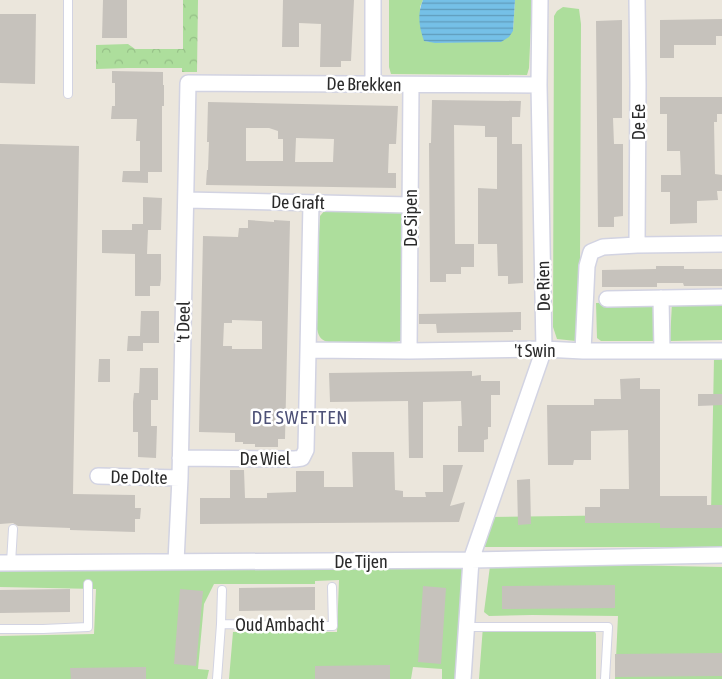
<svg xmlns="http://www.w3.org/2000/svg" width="722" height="679" viewBox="0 0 722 679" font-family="'Asap Condensed',sans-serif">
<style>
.grass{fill:#adde9c}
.forest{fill:url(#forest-crowns)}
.water{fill:url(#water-rules)}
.building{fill:#c6c2bc;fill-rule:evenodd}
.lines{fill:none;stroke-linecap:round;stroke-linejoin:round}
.lane-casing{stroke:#d2d3e2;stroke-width:10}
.street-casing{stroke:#d2d3e2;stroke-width:18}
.lane{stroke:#fff;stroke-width:8}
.street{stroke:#fff;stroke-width:15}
.labels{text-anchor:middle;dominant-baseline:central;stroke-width:5;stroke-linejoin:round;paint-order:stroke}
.street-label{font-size:18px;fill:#2a2a2a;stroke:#fff}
.neighbourhood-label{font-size:19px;letter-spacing:1px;fill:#4d5177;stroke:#fff}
</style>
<defs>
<pattern id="forest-crowns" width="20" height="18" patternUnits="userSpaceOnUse" patternTransform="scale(1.25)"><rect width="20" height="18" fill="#adde9c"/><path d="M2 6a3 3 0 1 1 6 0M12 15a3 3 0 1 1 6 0" fill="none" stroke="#95bf87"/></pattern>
<pattern id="water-rules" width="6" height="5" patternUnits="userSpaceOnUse" patternTransform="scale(1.25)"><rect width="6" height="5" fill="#75c0e7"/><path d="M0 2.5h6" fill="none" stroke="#609cbb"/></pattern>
</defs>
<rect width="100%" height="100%" fill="#ebe6dc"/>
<path class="grass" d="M389,0H423L420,7L425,41C454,46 484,37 513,31L515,0H532L529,68L527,75L391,74L389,67Z
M563,7L579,9L581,24L580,263L578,341H576L557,339L553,327L554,16L557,11Z
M326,209L402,212L404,215L403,338L400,341C390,343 333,345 325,341C320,339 318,334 317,329L318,248L320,216Z
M722,300V340L670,341L672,302Z
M655,301V341H601L597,338L596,303Z
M714,358H722V547H478L490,517L711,514Z
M620,565L722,567V679H615L618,616L532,615L489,616L484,612L490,566Z
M463,566L465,572L455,679H442V669L413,667L411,679H229L233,632H337L339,580L315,581V584H214L204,604L198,669L209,670L207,679H0V636L94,634L96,589L0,587V569Z
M483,626L594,629L596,634V679H479Z"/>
<path class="forest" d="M183,0H198L197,72H182V68H127L96,69V45L128,44L135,49H183Z"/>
<path class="water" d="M423,0H515L513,31L509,37L501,42L435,43L424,41C419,27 417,14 423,0Z"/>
<path class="building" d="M103,0H127V38H102Z
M283,0H354L351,61H341V67H320L321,24L299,23V47H282Z
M0,14H36L35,84L0,83Z
M722,19V36H716V45H674V58H660V20Z
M622,20V118H613L614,144H623V216L614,217V227H598L596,21Z
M112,71L163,72V85H164V106H162V172H148V183L122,182L123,171H140V141H136L137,119H111L112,106H115V83H112Z
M660,97H722V114H717V122H714L715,174L722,175V191H717L718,200L697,201V223L670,224V192H661V175H681L680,151H667V114H660Z
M432,100L521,101L520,117H512V144H522L523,283L508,284V276H498L497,244H478V188L497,189V137H485V126L454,125L455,244H474V267H461V274H446V282H430L429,143H431Z
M208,102L398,106L396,144H389L388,173H396V188L206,185L207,170H208L209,142H207ZM246,128H269L278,131V139H283V161H246ZM296,138L334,139L333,162H295Z
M0,144L79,146L73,494L135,495V508H141L140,519H135V532L70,530V528L18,526L13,523L0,524Z
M143,197L162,198L161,230H148L147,254H161V279L160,286H150V296H135V254L102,253V230H132V224H143Z
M248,220L274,222V220L290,221L285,439H278V447H255V444H243V442H235V433L199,432L203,236L238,237L239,228H248ZM232,320L262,321V349H232V346H223L224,323H232Z
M656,266H684V269H722V286H684L683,283H657V287H602V270L656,269Z
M141,311H159V343H143V351H127L128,336H140Z
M521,312V330H513V332L437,333L436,324H419V314Z
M99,359H110V382H98Z
M140,368H158V400H151V426H157L156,458L138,457V432H133V402L134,393H139Z
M472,371V376L481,375V381H500V395H491V427H488V439L484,440V452H458V426H462L461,401L423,402V458H409L408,401L330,402L329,373Z
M640,378V389H660V496H707V505H722V528H660V523H585V507H600V489H629L628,430L591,431V460H574L573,465H548L547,405H594V399H621L620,379Z
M698,394H722V405L698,406Z
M352,452H394L395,490L403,491V497H426L425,492H443V465H463L450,506L465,502L459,522L200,524V498H230V470H244L245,498H267V493L296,492V471H324V487H353Z
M530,479L531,524L518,525L517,480Z
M615,585V608L502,609V586Z
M423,586L446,588L441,664L418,662Z
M315,587V610L239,611V588Z
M70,589V612L0,613V590Z
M180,589L203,591L196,666L174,664Z
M722,653V676L615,677V654Z
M390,665V679H315V666Z
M146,667V679H71L70,668Z"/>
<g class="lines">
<g class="lane-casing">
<path id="lane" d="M68,94V0
M11,563L13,529
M221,624L222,590
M466,627H608L605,679
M0,629H43L88,627V584
M217,679L221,624L289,626H333L332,587"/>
</g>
<g class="street-casing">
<path id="street" d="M373,0V84
M637,0L638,84L637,245
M186,200L410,205
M661,298L662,351
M607,299L722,297
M309,350L409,351L544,349L583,351H722
M409,351L411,85
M583,351L587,266L591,252L603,247L637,245L722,244
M180,458L295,459L302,458L306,450L311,203
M98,476L180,478
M176,562L180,478L188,83L539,85
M0,563L471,560L722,555
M463,679L471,560L544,349L539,85L540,0"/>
</g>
<use href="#lane" class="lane"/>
<use href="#street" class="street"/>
</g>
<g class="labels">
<g class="street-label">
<text transform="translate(364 84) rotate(1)">De Brekken</text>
<text transform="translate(638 122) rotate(-90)">De Ee</text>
<text transform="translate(298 202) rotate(1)">De Graft</text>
<text transform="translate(410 218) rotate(-90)">De Sipen</text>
<text transform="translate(543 286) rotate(-91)">De Rien</text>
<text transform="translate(183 322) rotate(-89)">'t Deel</text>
<text x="535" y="350">'t Swin</text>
<text x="265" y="458">De Wiel</text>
<text transform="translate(139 477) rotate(1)">De Dolte</text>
<text x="361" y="561">De Tijen</text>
<text x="280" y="624">Oud Ambacht</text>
</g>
<g class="neighbourhood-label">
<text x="300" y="417">DE SWETTEN</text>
</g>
</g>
</svg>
